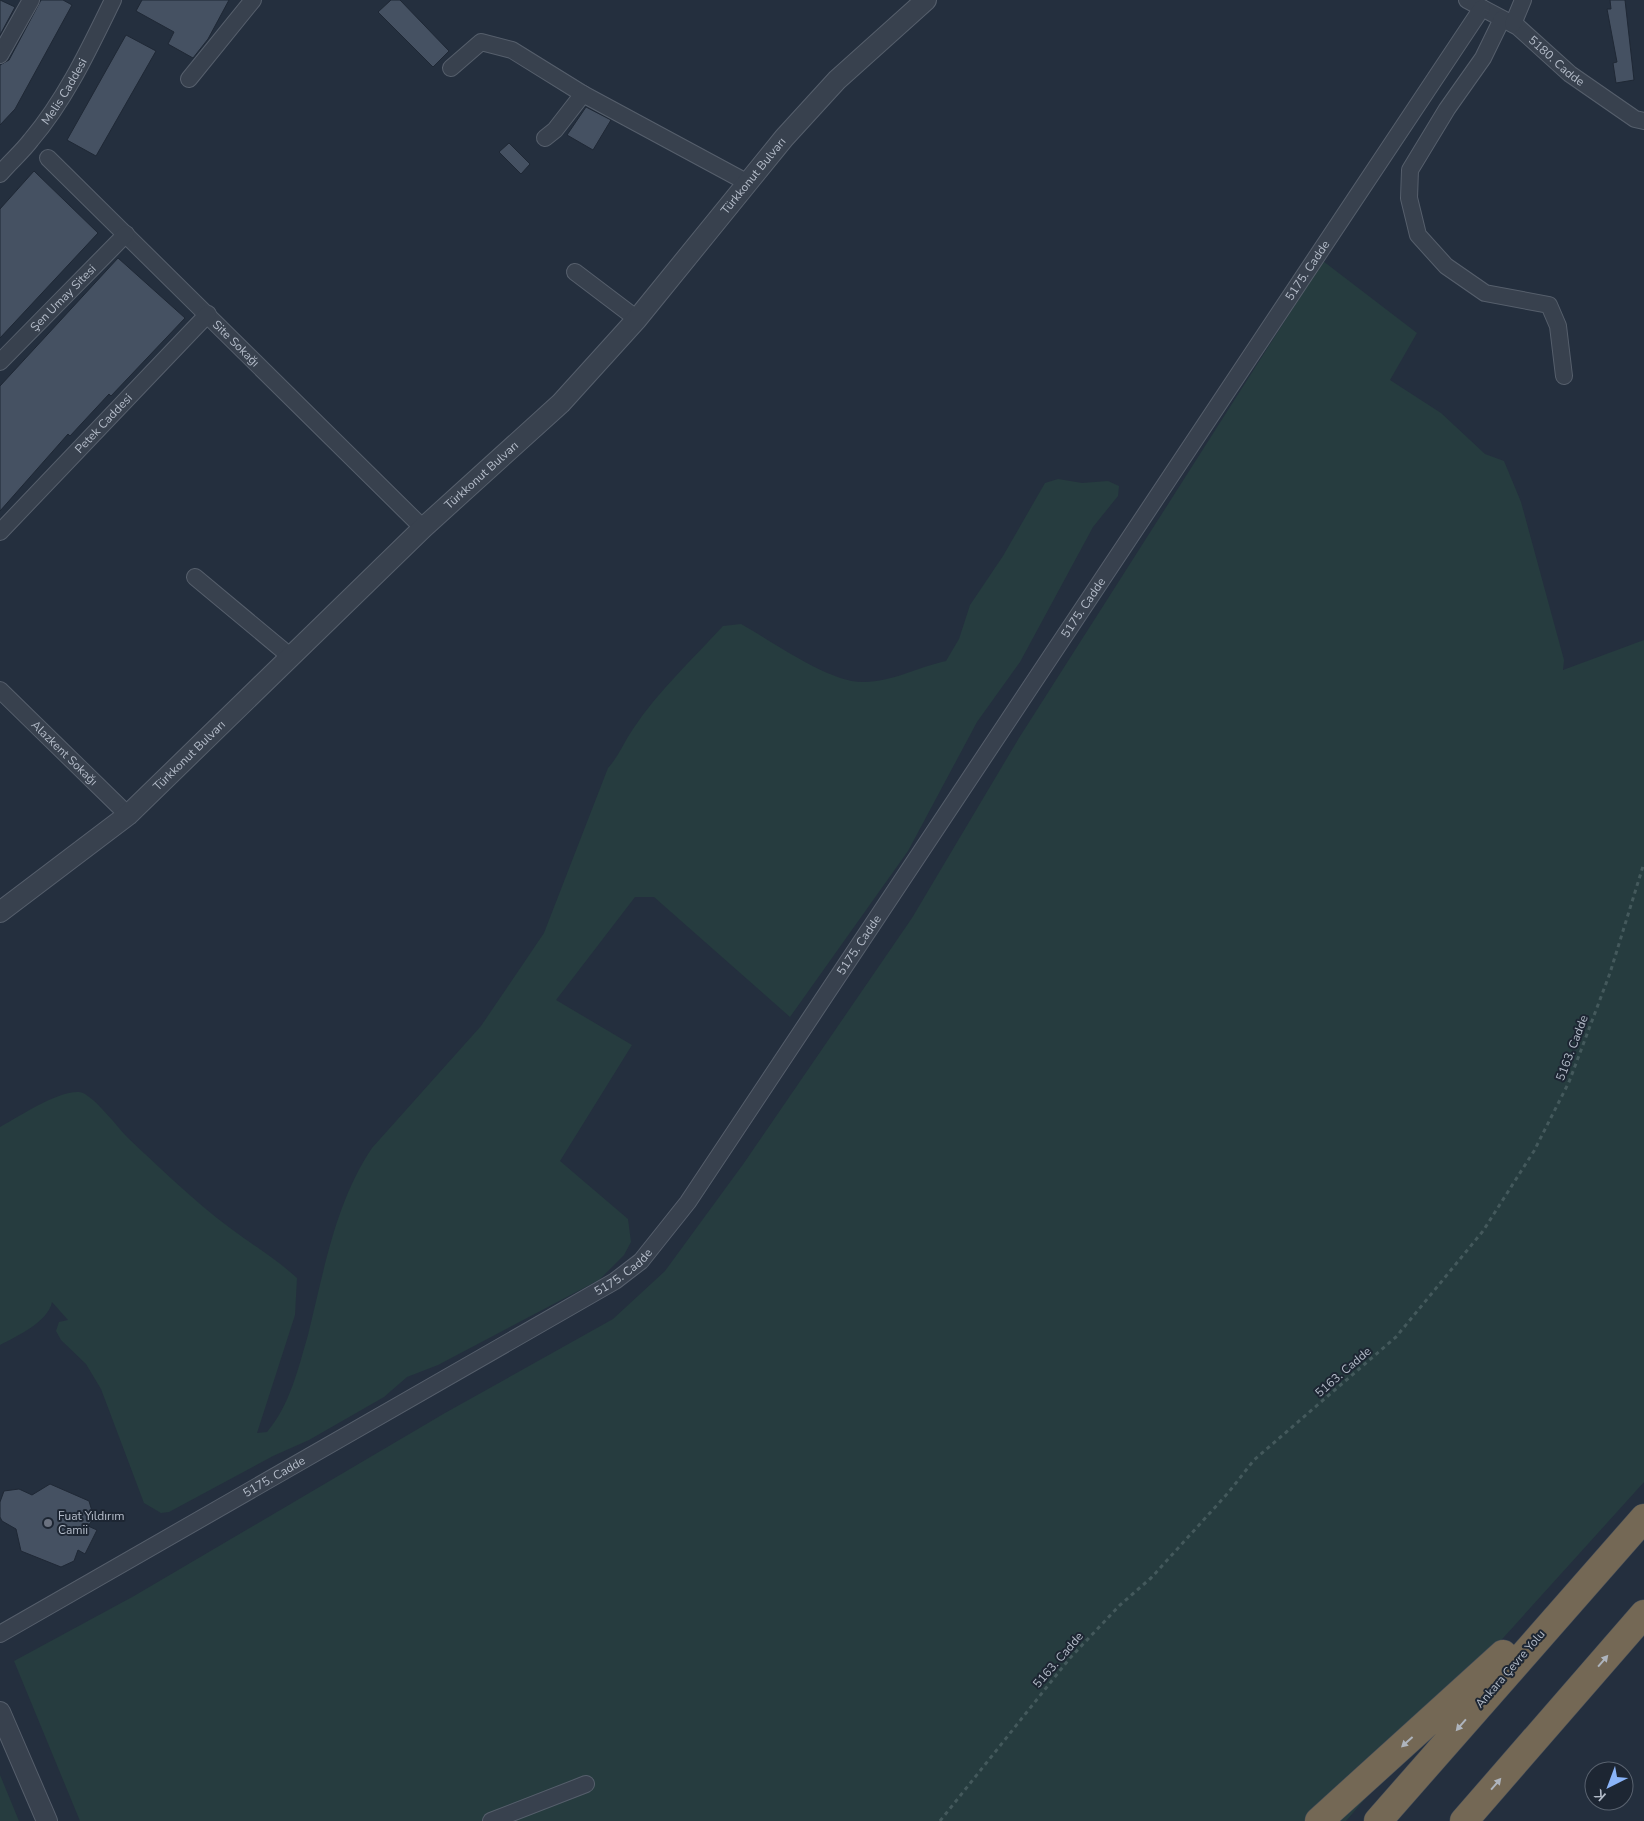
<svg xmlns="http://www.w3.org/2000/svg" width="1644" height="1821" viewBox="0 0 1644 1821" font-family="'Nunito Sans',sans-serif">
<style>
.green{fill:#263c3f}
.building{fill:#455162;stroke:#1f2835}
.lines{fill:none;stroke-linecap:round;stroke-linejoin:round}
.minor-casing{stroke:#565f6c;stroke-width:18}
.tertiary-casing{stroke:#565f6c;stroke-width:22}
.motorway-casing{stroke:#434c59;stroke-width:29}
.path{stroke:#44595c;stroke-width:3;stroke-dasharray:4 4;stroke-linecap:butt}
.minor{stroke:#38414e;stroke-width:16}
.tertiary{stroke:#38414e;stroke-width:20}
.motorway{stroke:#746855;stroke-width:28}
.oneway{fill:#aeb4bd}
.worship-dot{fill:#6b7280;stroke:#1d2633;stroke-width:2}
.labels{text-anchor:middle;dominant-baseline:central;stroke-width:4;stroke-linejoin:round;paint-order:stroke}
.street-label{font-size:12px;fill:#b4bcc9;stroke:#1d2633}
.poi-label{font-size:12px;fill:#b4bcc9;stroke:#1d2633;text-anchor:start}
</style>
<rect width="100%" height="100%" fill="#242f3e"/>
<path class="green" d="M1323,261L1417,333L1390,380L1441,413L1485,454L1504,461L1521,502L1564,660L1563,670L1644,640V1482L1504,1637L1346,1821H80L14,1661L134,1596L445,1413L613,1319L665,1271L744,1163L912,918L1019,738Z
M1058,479L1082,483L1108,481L1119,486L1118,496L1093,527L1020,662L977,722L908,851L790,1017L654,897H635L556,1000L632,1045L560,1161L628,1219L631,1242L624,1255L599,1280L438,1365L407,1377L384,1397L309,1440L273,1456L169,1512L161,1513L144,1503L101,1389L86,1364L61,1340L56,1331L59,1322L68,1320L52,1302C48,1322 17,1336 0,1345V1127C20,1116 57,1091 79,1092C92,1093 118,1128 128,1138C161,1169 194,1201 230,1228C253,1245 276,1259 297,1278L295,1315L257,1433L267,1432C290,1405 298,1369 308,1335C324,1271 335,1203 372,1148L481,1026L544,933L608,768C619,756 624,742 633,729C658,691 693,659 723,626L741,624C772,641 829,683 864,682C892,682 918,667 946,661L959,639L970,605L1003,556L1045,483Z
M0,1775L19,1821H0Z"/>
<path class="building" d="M0,0L15,7L0,35Z
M41,0H63L72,5L15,109L0,125V65L9,60Z
M142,0H229L208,39L193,58L168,44L174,32L136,11Z
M391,0H400L449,51L433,67L378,12Z
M1610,0H1625L1634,80L1616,83L1613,63L1617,62L1607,9H1611Z
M126,35L156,51L96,156L67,140Z
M586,107L611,120L593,150L567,135Z
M509,143L530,164L521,174L499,152Z
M34,171L98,233L0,338V209Z
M118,258L185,318L111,396L109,394L70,436L68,434L0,511V386Z
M50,1484L89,1501L94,1518L88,1526L97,1530L85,1554L78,1550L74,1561L61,1567L21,1551L16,1529L2,1521L0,1517V1502L4,1491L19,1489L32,1495Z"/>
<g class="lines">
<g class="minor-casing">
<g id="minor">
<path id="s1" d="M1467,0L1518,27L1570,74L1635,119L1644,121"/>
<path d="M1502,19L1483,58L1447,109L1410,170L1409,198L1418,235L1446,266L1485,293L1549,305L1558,326L1564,376"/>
<path d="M1513,24L1523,0"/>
<path d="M0,55L31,0"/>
<path d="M451,68L481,42L512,50L583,94"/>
<path d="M189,79L253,0"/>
<path d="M545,138L555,130L583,94L748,183"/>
<path id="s2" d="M48,158L423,528"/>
<path id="s3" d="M0,174C10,162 22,152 31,140C66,99 90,47 113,0"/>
<path d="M575,272L637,319"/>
<path id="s4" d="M0,362L126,234"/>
<path id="s5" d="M0,532L208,314"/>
<path d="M195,577L291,657"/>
<path id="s6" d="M0,690L128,815"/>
<path id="s7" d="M0,1634L615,1281L641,1261L688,1202L1482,8"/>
<path d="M491,1821L586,1784"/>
</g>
</g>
<g class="tertiary-casing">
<g id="tertiary">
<path id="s8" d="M0,912L128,815L423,528L561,403L637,319L784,138L837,80L926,0"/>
<path d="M0,1712L47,1821"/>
</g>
</g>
<g class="motorway-casing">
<path id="motorway" d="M1319,1821L1503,1654
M1378,1821L1644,1518
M1464,1821L1644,1614"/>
</g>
<path class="path" d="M940,1821L1070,1658L1120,1605L1151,1578L1228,1493L1254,1460L1396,1337L1483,1231L1534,1151L1569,1082L1610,973L1644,863"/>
<use href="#minor" class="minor"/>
<use href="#tertiary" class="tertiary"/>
<use href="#motorway" class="motorway"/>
</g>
<defs><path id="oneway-solid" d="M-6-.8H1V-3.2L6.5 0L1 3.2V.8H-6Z" transform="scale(1.25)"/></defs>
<g class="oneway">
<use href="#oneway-solid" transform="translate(1603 1661) rotate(-49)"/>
<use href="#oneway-solid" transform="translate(1461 1725) rotate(131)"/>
<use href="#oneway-solid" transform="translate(1407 1742) rotate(138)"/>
<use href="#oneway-solid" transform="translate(1496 1784) rotate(-49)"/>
</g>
<circle class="worship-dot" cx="48" cy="1523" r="5"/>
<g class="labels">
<g class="street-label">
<text stroke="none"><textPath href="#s1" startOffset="109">5180. Cadde</textPath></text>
<text stroke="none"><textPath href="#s3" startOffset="105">Melis Caddesi</textPath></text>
<text stroke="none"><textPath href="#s8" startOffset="1056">Türkkonut Bulvarı</textPath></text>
<text stroke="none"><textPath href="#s7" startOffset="1936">5175. Cadde</textPath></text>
<text stroke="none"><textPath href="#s4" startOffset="90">Şen Umay Sitesi</textPath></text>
<text stroke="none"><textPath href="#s2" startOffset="264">Site Sokağı</textPath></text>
<text stroke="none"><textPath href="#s5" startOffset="150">Petek Caddesi</textPath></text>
<text stroke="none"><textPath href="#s8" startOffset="651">Türkkonut Bulvarı</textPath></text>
<text stroke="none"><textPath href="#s7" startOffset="1531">5175. Cadde</textPath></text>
<text stroke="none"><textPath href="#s6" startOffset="90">Alazkent Sokağı</textPath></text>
<text stroke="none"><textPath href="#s8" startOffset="246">Türkkonut Bulvarı</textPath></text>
<text stroke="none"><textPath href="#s7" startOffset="1126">5175. Cadde</textPath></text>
<text transform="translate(1572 1048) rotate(-69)">5163. Cadde</text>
<text stroke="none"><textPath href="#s7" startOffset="721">5175. Cadde</textPath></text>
<text transform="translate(1343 1372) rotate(-41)">5163. Cadde</text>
<text stroke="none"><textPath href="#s7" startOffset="316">5175. Cadde</textPath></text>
<text transform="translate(1058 1660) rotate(-49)">5163. Cadde</text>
<text transform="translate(1510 1669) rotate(-49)">Ankara Çevre Yolu</text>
</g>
<g class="poi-label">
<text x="58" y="1516">Fuat Yıldırım<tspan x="58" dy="14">Camii</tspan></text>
</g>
</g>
<g transform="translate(1609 1786) rotate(222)"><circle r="24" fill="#1d2633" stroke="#59626f"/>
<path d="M0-4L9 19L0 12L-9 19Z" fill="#8ab4f8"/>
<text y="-8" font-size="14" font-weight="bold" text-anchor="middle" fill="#b4bcc9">K</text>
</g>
</svg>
